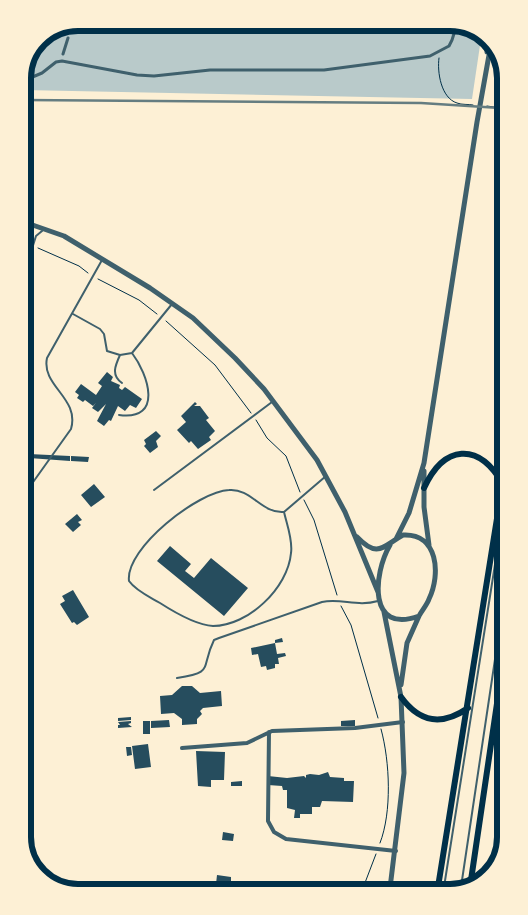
<svg xmlns="http://www.w3.org/2000/svg" width="528" height="915" viewBox="0 0 528 915" font-family="'Work Sans',sans-serif">
<style>
.green{fill:#b9caca}
.building{fill:#264d5e}
.lines{fill:none;stroke-linecap:round;stroke-linejoin:round}
.path{stroke:#003049;stroke-width:1}
.service{stroke:#3f606c;stroke-width:2}
.pedestrian{stroke:#3f606c;stroke-width:3}
.minor{stroke:#3f606c;stroke-width:4}
.tertiary{stroke:#3f606c;stroke-width:5}
.trunk{stroke:#003049;stroke-width:6}
.rail{stroke:#657d81;stroke-width:2.5}
.rim{fill:none;stroke:#003049;stroke-width:6}
</style>
<rect width="100%" height="100%" fill="#fdf0d5"/>
<path class="green" d="M78,23H454L482,32L472,99L23,90V74L39,38Z"/>
<path class="building" d="M107,372L113,377L111,381L120,385L119,388L122,390L125,387L142,399L136,408L130,405L125,411L118,406L111,421L109,420L104,426L97,421L106,404L98,412L92,408L96,403L93,406L85,400L83,402L77,398L79,395L75,392L81,384L96,395L102,386L98,383Z
M195,402L197,404L194,406H200L209,418L206,420L215,431L209,437L211,440L198,449L191,441L189,443L177,430L186,422L181,416Z
M156,431L161,436L156,441L158,447L150,453L144,446L146,444L144,440Z
M29,454L70,456V461L29,458Z
M71,456L89,457L88,462L71,461Z
M94,484L105,497L91,507L81,495Z
M77,514L82,520L78,522L81,525L73,532L65,524Z
M170,546L191,564L185,571L194,578L211,558L248,588L224,616L157,561Z
M73,590L89,617L77,625L74,622L72,623L60,604L65,601L62,596Z
M282,638L283,642L275,643V640Z
M275,643L277,654L285,653L286,656L278,658L279,664H275V668L267,670L266,666L261,667L258,654L252,655L251,648Z
M182,686H192L200,693L221,691L222,706L203,708L200,711L202,714L197,719V724L182,725V719L174,713L161,714L160,696L172,695Z
M131,717V720L118,721V718Z
M169,720L170,727L151,728V721Z
M355,720V726H341V721Z
M131,721V723L128,724L132,727L118,728V725H120L118,722Z
M143,721H150V734H143Z
M148,744L151,767L135,769L132,746Z
M126,747H131L132,755L127,756Z
M196,751L225,752L224,780H211V787L198,786Z
M328,772L330,777L344,778V781H354L353,802L322,801L320,807H312V814H300V818H294L295,810L287,808V790H283L282,786L268,785V776L287,778L304,776L306,778V775L310,774L319,775Z
M242,781V786H231V782Z
M223,832L234,834L233,841L222,840Z
M217,875L231,877V885L216,884Z"/>
<g class="lines">
<path class="path" d="M439,58C437,72 441,98 457,103C462,105 468,104 473,105
M487,106L500,108
M38,248L79,266L88,273
M98,279L139,300L157,314
M166,321L215,365L251,413
M256,420L267,438L286,456L300,492
M304,500L314,520L337,595
M341,606L351,625L378,718
M380,843C392,812 390,762 381,729
M363,888L376,854"/>
<path class="service" d="M24,274L36,236L42,231
M73,314L100,329L104,334L107,351L120,355L132,353L172,304
M120,355C115,366 111,375 122,383
M119,415C164,421 148,374 132,353
M154,490L272,402
M26,492L71,429C80,398 41,386 47,358L102,260
M284,512C287,525 293,540 291,553C288,588 248,626 213,626C196,625 174,612 160,603C150,597 136,591 129,581C125,548 199,491 229,490C251,488 262,514 284,512L326,476
M177,678C215,672 200,669 214,640L219,638L322,602C341,598 357,607 378,601
M444,887L503,514
M461,887L504,599"/>
<path class="pedestrian" d="M64,28L78,31L98,23
M63,54L68,38
M23,81L42,73L56,62L62,61L137,75L154,76L210,70H324L430,56L449,46L452,40L457,24"/>
<path class="minor" d="M269,732L268,821L274,832L286,839L396,851
M182,748L247,743L272,731L355,728L403,722"/>
<path class="tertiary" d="M487,52V39
M24,222L64,236L150,288L193,318L235,358L264,389L317,460L345,512L378,592
M424,471V507L429,545
M357,537C378,559 383,546 403,535C438,533 441,574 429,599C427,605 422,610 419,616C368,635 373,574 390,545
M396,539L409,513L424,463L477,122L491,44
M384,612L401,697L404,773L390,888
M401,685L407,643L419,616"/>
<path class="trunk" d="M424,488C444,445 478,441 503,484
M401,697C420,723 442,726 468,708
M496,718L499,736L505,745
M438,887L503,481
M470,887L504,656"/>
<path class="rail" d="M23,100L421,103L500,108"/>
</g>
<path d="M0 0H528V915H0ZM78 31H450A47 47 0 0 1 497 78V837A47 47 0 0 1 450 884H78A47 47 0 0 1 31 837V78A47 47 0 0 1 78 31Z" fill="#fdf0d5" fill-rule="evenodd"/>
<path class="rim" d="M78 31H450A47 47 0 0 1 497 78V837A47 47 0 0 1 450 884H78A47 47 0 0 1 31 837V78A47 47 0 0 1 78 31Z"/>
</svg>
